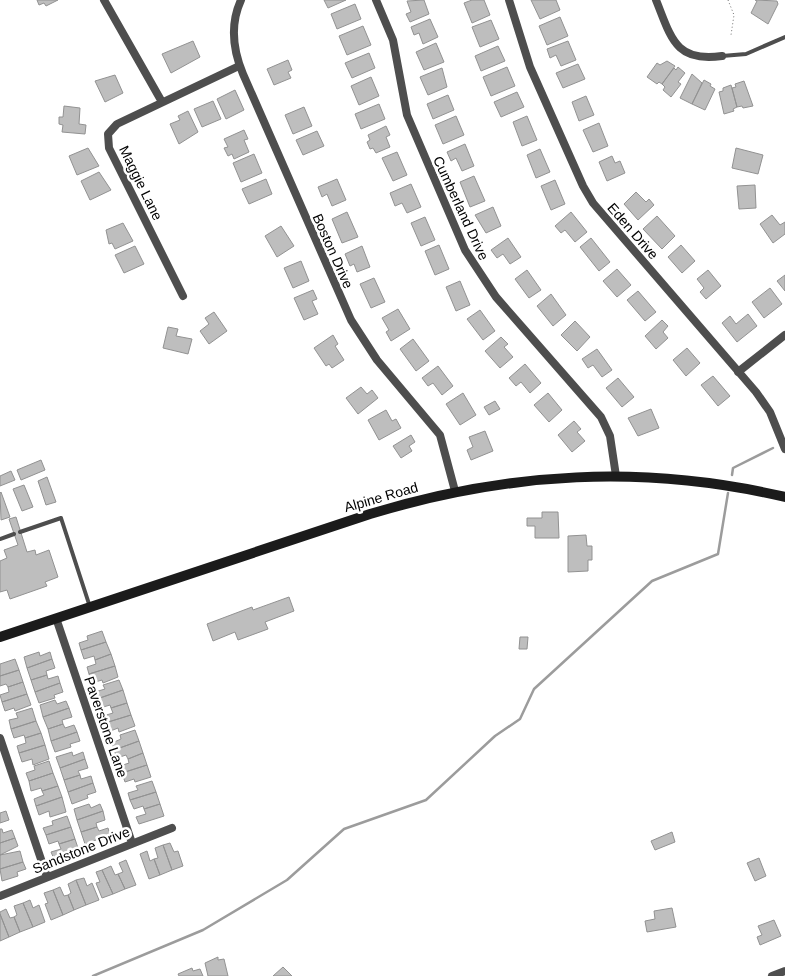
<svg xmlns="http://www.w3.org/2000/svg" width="785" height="976" viewBox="0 0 785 976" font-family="Arial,sans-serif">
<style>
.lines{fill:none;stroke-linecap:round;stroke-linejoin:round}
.stream{stroke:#9c9c9c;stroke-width:2.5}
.building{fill:#bebebe;stroke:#929292}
.path{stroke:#707070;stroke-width:1;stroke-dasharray:1 2.5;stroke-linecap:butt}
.service{stroke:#4e4e4e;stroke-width:4}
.minor{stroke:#4e4e4e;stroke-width:8}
.secondary{stroke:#1b1b1b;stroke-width:10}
.labels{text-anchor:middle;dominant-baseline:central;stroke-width:5;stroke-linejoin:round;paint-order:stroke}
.street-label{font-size:14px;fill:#000;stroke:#fff}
</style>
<rect width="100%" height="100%" fill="#fff"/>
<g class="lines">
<path class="stream" d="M732,475L733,468L773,448
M93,976L203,930L287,880L344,829L426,800L495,736L520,719L534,689L652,581L718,554L728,493"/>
</g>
<path class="building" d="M37,0H58L46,6L44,3L39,5Z
M324,0H346L328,8Z
M424,0L429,14L410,22L406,14L411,12L407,1Z
M472,0H484L490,15L472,23L464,3Z
M531,0H556L560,10L540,19Z
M755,0L777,1L778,4L768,24L751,13L757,1Z
M355,4L361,19L337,29L331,14Z
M560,17L568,36L547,45L539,26Z
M430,19L438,37L423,44L419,33L414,35L411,27Z
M491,20L499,39L480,47L472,27Z
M363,26L371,45L347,55L339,36Z
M193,41L200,57L171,73L162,54Z
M568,41L576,60L561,66L556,55L550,58L547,49Z
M436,43L444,62L424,70L416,52Z
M498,46L505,61L481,71L475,56Z
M369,53L375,68L352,78L345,63Z
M288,60L292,70L288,72L291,78L274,85L267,69Z
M667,61L675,66L662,84L659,82L657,84L647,77L657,63L660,65Z
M578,64L585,79L563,88L556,73Z
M507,67L515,86L491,96L483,77Z
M678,67L685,73L678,82L681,84L671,97L663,90L665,87L662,84L674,68L676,70Z
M442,68L447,87L428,95L420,77Z
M692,74L702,83L692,104L680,98Z
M115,75L123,93L105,102L95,81Z
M371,77L379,96L359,105L351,86Z
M704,80L711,84L710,86L715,89L705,110L692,104Z
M744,81L753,106L743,108L742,106L737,107L732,88L736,87L735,84Z
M731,85L737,107L733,109L734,111L724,114L719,92L723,91V88Z
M235,90L244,110L226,119L217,99Z
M517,92L524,107L501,117L494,102Z
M448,95L454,110L433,119L427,104Z
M586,96L594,115L579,121L572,102Z
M213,101L221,119L202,127L194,109Z
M379,104L385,119L361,129L355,114Z
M64,106L80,108L79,124L86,125L85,134L62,132L63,125L59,124V117H63Z
M304,107L312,126L293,134L285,115Z
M188,111L198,132L179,144L170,124L180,120L178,116Z
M456,116L464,135L443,144L435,125Z
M527,116L537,140L522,146L513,122Z
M599,123L608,146L593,152L583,130Z
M386,126L390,135L386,137L390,147L376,153L373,148L370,149L367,142L370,140L368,135Z
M244,130L248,139L244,140L249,152L234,159L232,154L228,156L224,148L228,147L224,139Z
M317,131L324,146L303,155L296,140Z
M465,144L474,166L462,171L456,158L451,161L447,152Z
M88,148L99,166L77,175L69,156Z
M736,148L763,155L758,174L732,168Z
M540,149L550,172L536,178L527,155Z
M397,152L407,175L393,181L382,158Z
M254,154L262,173L241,182L233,163Z
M612,156L615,163L620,161L625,173L607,181L599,162Z
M99,172L111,190L90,200L81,181Z
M474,176L485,201L470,207L460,182Z
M266,179L272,194L249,204L242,189Z
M337,179L346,200L332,206L327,194L322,197L318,187Z
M555,180L565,204L551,210L541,186Z
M411,184L421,207L407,213L402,203L395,206L390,193Z
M755,185L756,208L739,209L737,186Z
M636,192L646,202L649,199L654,205L638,220L624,204Z
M493,207L501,226L486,233L475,215Z
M347,212L358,237L342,243L332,219Z
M571,212L587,232L575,242L565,230L561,233L555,226Z
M772,215L780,225L785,222V234L773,243L760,224Z
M657,216L675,236L662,249L643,229Z
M425,217L435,240L421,246L411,223Z
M123,223L133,241L115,249L112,243L109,244L106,230Z
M281,226L294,246L277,257L265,236Z
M508,238L521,257L510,264L503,254L497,258L491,250Z
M591,238L610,262L599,271L580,247Z
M439,245L449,269L435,275L425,251Z
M681,245L695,261L682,273L668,257Z
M135,246L144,264L124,273L115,255Z
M362,246L370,267L357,272L354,264L350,266L345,254Z
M301,261L309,281L293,288L284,268Z
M617,269L631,285L617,297L603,281Z
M527,270L541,290L529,298L515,279Z
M708,270L721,286L706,299L700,292L704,288L697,279Z
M785,275V291L777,281Z
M374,278L385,302L371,308L360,284Z
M460,281L470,305L456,311L446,287Z
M770,288L782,304L764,318L752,302Z
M313,290L317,299L312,301L318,314L304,320L294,298Z
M638,291L656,312L645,321L627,300Z
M551,294L566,315L553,326L537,306Z
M398,309L410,329L391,341L386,332L389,330L382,318Z
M480,310L495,331L483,340L467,319Z
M214,312L227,331L209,344L200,331L209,324L205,318Z
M748,314L757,326L737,342L722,323L730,316L736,324Z
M662,320L668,326L663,332L668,338L656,349L645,336Z
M575,321L590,337L577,351L561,335Z
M168,327L178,329L176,336L192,339L188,354L163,348Z
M333,335L338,344L335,346L344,360L332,368L329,364L326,366L314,348Z
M501,337L508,344L504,347L513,357L500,368L485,351Z
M413,339L429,361L416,371L400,349Z
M687,348L700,363L686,376L673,360Z
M597,349L612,370L602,377L593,365L588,368L582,359Z
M525,364L541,383L530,393L521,382L516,386L509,378Z
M438,366L453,386L442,395L433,383L428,386L422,378Z
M713,376L730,396L718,406L701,385Z
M618,378L634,397L622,407L606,388Z
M361,387L367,394L372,390L378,398L358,414L346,398Z
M463,393L476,415L460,425L446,404Z
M548,393L562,410L549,422L534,405Z
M495,401L500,409L489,415L484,407Z
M651,409L659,428L638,436L628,418Z
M386,410L392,421L396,419L401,428L379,440L368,420Z
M574,421L581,429L577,432L585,441L572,452L558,435Z
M485,431L493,451L471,460L467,450L473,447L469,437Z
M411,435L415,442L409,446L412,451L401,458L393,446Z
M41,460L45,470L21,480L17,470Z
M11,471L15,480L0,486V476Z
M47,477L56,502L46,505L38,481Z
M24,485L33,507L22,511L13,489Z
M1,492L10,517L1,520L0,493Z
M542,512H558L559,538H535V526H527V518H542Z
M16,517L27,552L35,550L36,555L49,550L58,577L45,582L47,586L10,599L7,590L0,592V561L7,558L4,550L18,545L9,519Z
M586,535L587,546H592V560H588V571L568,572V536Z
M289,597L294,611L265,622L268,629L238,640L235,632L213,641L207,624L252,607L253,610Z
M102,631L106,642L81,650L79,643L88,640L87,636Z
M520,637H528L527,649H519Z
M106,642L111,654L95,660L94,656L84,659L81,650Z
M39,652L40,656L50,652L52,659L27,668L24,657Z
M111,654L115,666L89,674L87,667L96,664L95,660Z
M15,659L19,670L0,676V664Z
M52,659L55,668L46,671L47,675L31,680L27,668Z
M115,666L118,677L103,683L102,680L92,683L89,674Z
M19,670L23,682L8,687L6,684L0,686V676Z
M47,675L48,679L58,676L60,683L35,692L31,680Z
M119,680L123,690L97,699L95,692L105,689L103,685Z
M23,682L27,694L2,702L0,695L9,692L8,687Z
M60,683L63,692L54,695L55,698L39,703L35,692Z
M123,690L127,703L111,708L110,705L100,708L97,699Z
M27,694L31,705L15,711L14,708L5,711L2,702Z
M55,700L57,704L66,701L69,708L43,717L40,705Z
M127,703L131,715L105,723L103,716L113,713L111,708Z
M32,708L36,721L11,729L9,720L18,718L16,713Z
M69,708L72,717L62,720L63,724L48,729L43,717Z
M131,715L135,726L119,732L118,728L108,732L105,723Z
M36,721L41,733L25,738L24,735L14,738L11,729Z
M63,724L65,728L74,725L77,732L51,741L48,729Z
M135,730L139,741L114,750L112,743L121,739L120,735Z
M77,732L80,741L70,744L71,747L55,752L51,741Z
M41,733L45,745L19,753L17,746L26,743L25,738Z
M139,741L143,753L128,759L126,755L117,758L114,750Z
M45,745L49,759L33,765L32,759L22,762L19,753Z
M72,752L73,756L83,752L85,759L60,768L56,757Z
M143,753L147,765L122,773L120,766L129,763L128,759Z
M85,759L88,768L78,771L80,775L64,780L60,768Z
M49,761L53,773L29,781L26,773L35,770L34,766Z
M147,765L151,777L135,782L134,779L125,782L122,773Z
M53,773L58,786L42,791L41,788L31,791L29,781Z
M80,775L81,779L91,776L93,783L68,792L64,780Z
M152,781L156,792L130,800L128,793L138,790L136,786Z
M93,783L96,792L87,795L88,798L72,804L68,792Z
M58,786L62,797L36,806L34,799L44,795L42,791Z
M156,792L160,804L144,809L143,806L134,809L130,800Z
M62,797L66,812L50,817L49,811L39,815L36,806Z
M89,804L91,808L100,804L103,811L77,820L74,809Z
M160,804L164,816L139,824L136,817L146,814L144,809Z
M6,811L9,820L0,823V813Z
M103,811L105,820L96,823L97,827L81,832L77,820Z
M67,816L71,827L46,835L43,828L53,825L52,821Z
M71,827L75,839L59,844L58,841L49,844L46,835Z
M97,827L99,831L108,828L110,835L85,844L81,832Z
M0,829H2L3,833L12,830L15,838L0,843Z
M672,832L675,842L655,850L651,841Z
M15,838L18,846L0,855V843Z
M75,839L79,851L54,859L51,852L61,849L59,844Z
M170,843L174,852L178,851L183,866L172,870L163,845Z
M163,845L172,870L160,875L154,859L158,858L155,848Z
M20,851L23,862L0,869V855Z
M147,851L150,861L154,859L160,875L149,879L140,854Z
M759,858L766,876L755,881L747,863Z
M126,860L136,885L125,889L118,874L123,872L119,863Z
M23,862L26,869L17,872L18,876L2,881L0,869Z
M111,866L115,875L118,874L125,889L113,894L102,870Z
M102,870L113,894L102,898L96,883L100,882L96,872Z
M84,878L87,886L92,883L99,900L86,905L76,880Z
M76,880L86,905L74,910L68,895L71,893L68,884Z
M60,887L64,896L68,895L74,910L63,915L53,890Z
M53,890L63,915L51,920L45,904L48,903L44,893Z
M30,900L33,908L39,905L45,922L33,927L23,903Z
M23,903L33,927L20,932L14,917L17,915L14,906Z
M672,908L676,927L647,932L645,921L655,919L654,911Z
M6,909L10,918L14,917L20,932L9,937L0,914V912Z
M0,914L9,937L0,941Z
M774,920L781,936L760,945L757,937L762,935L758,926Z
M218,957V960L224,959L228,976H208L205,963Z
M283,967L292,976H273Z
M192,968L193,971L200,969L203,976H179L178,974Z"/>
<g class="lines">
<path class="path" d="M728,0L734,15L731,35"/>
<path class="service" d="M722,56L746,54L785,37
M20,532L61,518L90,607
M0,539L14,534"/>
<path class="minor" d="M104,0L162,102
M241,0C230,24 233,50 243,74L351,320L377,360L440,435L455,491
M376,0L393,40L407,115L465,250L496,297L601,417L610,436L616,476
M509,0L530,67L583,186L593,203L756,392L770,412L785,449
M656,0C671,37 675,63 722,56
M183,296L109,148L108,134L117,124L239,66
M738,372L785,335
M56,618L132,843
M0,738L47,877
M0,896L172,828
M772,976L785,971"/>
<path class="secondary" d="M0,637L370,514C509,472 643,464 785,497"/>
</g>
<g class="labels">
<g class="street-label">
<text transform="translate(141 183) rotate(64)">Maggie Lane</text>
<text transform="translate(461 208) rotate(65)">Cumberland Drive</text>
<text transform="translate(633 231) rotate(49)">Eden Drive</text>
<text transform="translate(333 251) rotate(66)">Boston Drive</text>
<text transform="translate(381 497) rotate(-16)">Alpine Road</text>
<text transform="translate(106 727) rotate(71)">Paverstone Lane</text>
<text transform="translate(81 850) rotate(-22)">Sandstone Drive</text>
</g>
</g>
</svg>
